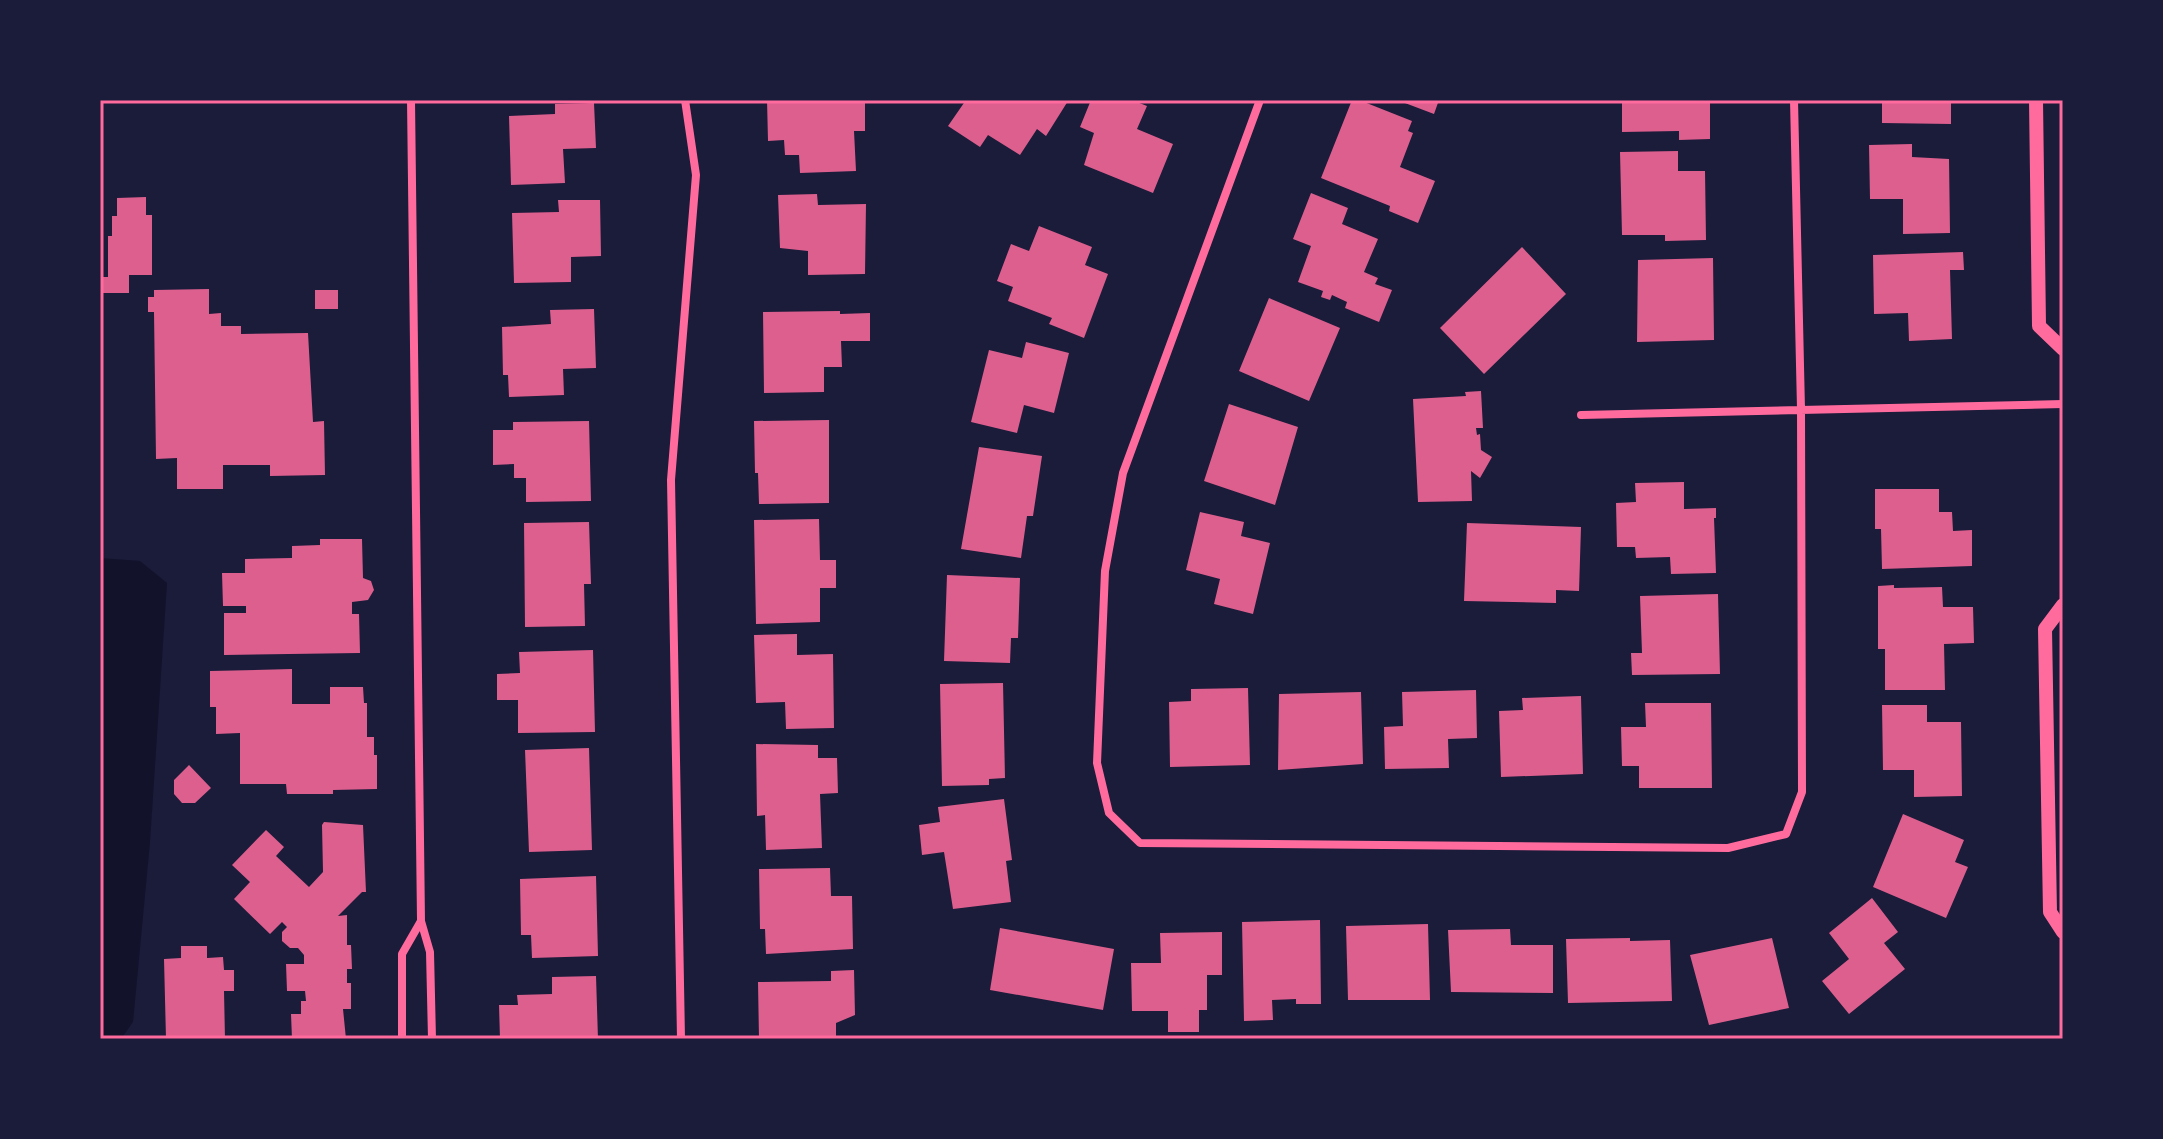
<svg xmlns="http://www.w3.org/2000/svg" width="2163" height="1139" viewBox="0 0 2163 1139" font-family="'Sofia Sans Condensed',sans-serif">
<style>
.water{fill:#12122b}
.building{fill:#dd5f8e}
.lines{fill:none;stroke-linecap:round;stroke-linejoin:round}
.minor{stroke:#ff6b9d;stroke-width:8}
.tertiary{stroke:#ff6b9d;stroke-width:14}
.neatline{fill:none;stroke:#ff6b9d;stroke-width:3}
</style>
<rect width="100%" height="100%" fill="#1b1b3a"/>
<path class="water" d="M100,558L140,561L167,583L150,842L133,1022L121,1039H100Z"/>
<path class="building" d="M767,100H865V131H854L856,171L800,173L799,155H785L784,140L768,141Z
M966,100H1066L1068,101L1046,136L1037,129L1020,155L988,135L980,147L948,126Z
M1091,100H1132L1147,106L1137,129L1173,144L1153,193L1084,165L1094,133L1080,127Z
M1352,100H1359L1412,121L1408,131L1413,133L1400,167L1435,181L1418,223L1389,211L1390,206L1321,178Z
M1397,100H1439L1434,114Z
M1622,100H1710V139L1679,140V131L1622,132Z
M1882,100H1951V124L1882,123Z
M594,103L596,148L563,149L565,183L511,185L509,116L555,114V104Z
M1912,144V157L1949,159L1950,233L1903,234V199H1870L1869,145Z
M1678,151V171H1705L1706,240L1665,241V235H1622L1620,152Z
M1311,193L1348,208L1342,224L1378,239L1364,272L1378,278L1375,284L1392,290L1379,322L1345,308L1347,302L1332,295L1330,300L1321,297L1323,291L1298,282L1311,246L1293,239Z
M817,194L818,205L866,204L865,274L808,275V251L780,248L778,195Z
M146,197V215H152V275H129V293H100V277H108V236H112V216H117V198Z
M558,200H600L601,256L571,257V282L514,283L512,213L559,212Z
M1039,226L1092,247L1085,265L1108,274L1084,338L1049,324L1052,318L1008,301L1013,287L997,281L1011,244L1029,251Z
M1522,247L1566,294L1484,374L1440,328Z
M1963,252L1964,270H1950L1952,339L1909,341L1908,313L1874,314L1873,255Z
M1713,258L1714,340L1637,342L1638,260Z
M209,289V314L221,313V326H241V334L308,333L313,422L324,421L325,475L270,476V465H223V489H177V458L156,459L154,312H148V297H154V290Z
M315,290H338V309H315Z
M1269,298L1340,328L1309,401L1239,371Z
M594,309L596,368L563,369L564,395L509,397L508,375H503L502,327L551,324L550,310Z
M840,311V314L870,313V341H841L842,367H824V392L764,393L763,312Z
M1026,342L1069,353L1054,413L1024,405L1017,433L971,422L989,350L1022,358Z
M1481,391L1483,428H1476L1477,435L1480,434L1481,450L1492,457L1480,478L1471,471L1472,501L1418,502L1413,399L1466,396L1465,392Z
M1229,404L1298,427L1275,505L1204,481Z
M829,420V503L759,504L758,473H755L754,421Z
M589,421L591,501L526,502V478H514V464L493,465V430H513V422Z
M979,447L1042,456L1033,516H1027L1021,558L961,549Z
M1684,482V509L1716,508V518H1714L1716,573L1671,574L1670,557L1636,558L1635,547H1617L1616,503L1636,502L1635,483Z
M1875,489H1939V512H1952L1953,531L1972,530V566L1882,569L1881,529H1875Z
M1200,512L1244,522L1241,536L1270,543L1253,614L1214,604L1220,579L1186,570Z
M819,519L820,560H836V588H820V622L756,624L754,520Z
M589,522L591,584H584L585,626L525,627L524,523Z
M1467,523L1581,527L1579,591L1556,590V603L1464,601Z
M320,539H362L363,578L371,581L374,590L368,600L352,602V614H359L360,653L224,655V613H246V606H223L222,573H245V559L292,558V546L320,545Z
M947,575L1020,578L1018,638H1011L1010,663L944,661Z
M1894,585V588L1942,587L1943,607H1973L1974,643L1944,644L1945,690H1885V649H1878V586Z
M1718,594L1720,674L1632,675L1631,653H1642L1640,596Z
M797,634V655L833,654L834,728L786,729L785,702L756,703L754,635Z
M593,650L595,732L518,733V700H497V674L520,673L519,652Z
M292,669V704H330V687H363L364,703H367V737H374V755H377V789L333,790V794H287L286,784H240V733L216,734V707H210V671Z
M1003,683L1005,778L989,779V785L942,786L940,684Z
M1248,688L1250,765L1170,767L1169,702L1191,701V689Z
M1476,690L1477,738L1448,739L1449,768L1385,769L1384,727L1403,726L1402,692Z
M1361,692L1363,764L1278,770L1279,694Z
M1581,696L1583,774L1501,777L1499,711L1523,710L1522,698Z
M1645,703H1711L1712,788H1639V766H1622L1621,727H1646Z
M1882,705H1927V722H1961L1962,796L1914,797V770H1883Z
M756,744L818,745V758H837L838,793L820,794L822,848L766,850L765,815L757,816Z
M589,748L592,850L529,852L525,750Z
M189,765L211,788L195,803H182L174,794V780Z
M1004,799L1012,860L1006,861L1011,902L953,909L944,852L922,855L919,825L940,822L938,807Z
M1903,814L1964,840L1955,862L1968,867L1946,918L1873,887Z
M324,822L363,825L366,892H362L338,916L347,915V945H351L352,969H347V983H351V1009H343L346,1039H292L291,1014H301V1001H306L305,991H287L286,964H304V955L298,948H290L282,941V932L287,927L282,922L270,934L234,899L250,882L232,865L266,830L284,847L276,856L309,887L323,872L322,825Z
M830,868L831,896H852L853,949L766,954L765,929H760L759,869Z
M596,876L598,956L532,958L531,935H521L520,879Z
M1872,898L1898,932L1884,943L1905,969L1849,1014L1822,981L1849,959L1829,933Z
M1320,920L1321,1004H1296V999L1272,1000L1273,1020L1244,1021L1242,922Z
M1428,924L1430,1000H1348L1346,926Z
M1000,928L1114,949L1103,1010L990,990Z
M1510,929L1511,945H1553V993L1451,992L1448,930Z
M1222,932V975H1207V1010H1199V1032H1168V1011H1132L1131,963H1161L1160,933Z
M1630,938V941L1670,940L1672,1001L1568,1003L1566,939Z
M1772,938L1789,1008L1709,1025L1690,955Z
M181,946H207V958L223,957L224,970H234V991H224L225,1039H166L164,959L181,958Z
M854,970L855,1015L836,1023V1037L759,1039L758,982L831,981V971Z
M596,976L598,1039H500L499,1005H518L517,995L552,994V977Z"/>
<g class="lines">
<path class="minor" d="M411,100L421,921
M1260,100L1123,473L1105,571L1097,763L1109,813L1140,843L1728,848L1786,834L1802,792L1801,409L1794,100
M1581,415L2063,404
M402,1039V954L421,921L430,952L432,1039
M681,1039L671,480L696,175L685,100"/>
<path class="tertiary" d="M2036,100L2039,326L2063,349
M2063,605L2045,629L2050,912L2063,932"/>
</g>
<rect width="2163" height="1139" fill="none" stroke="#1b1b3a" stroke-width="204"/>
<rect x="102" y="102" width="1959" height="935" class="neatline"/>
</svg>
